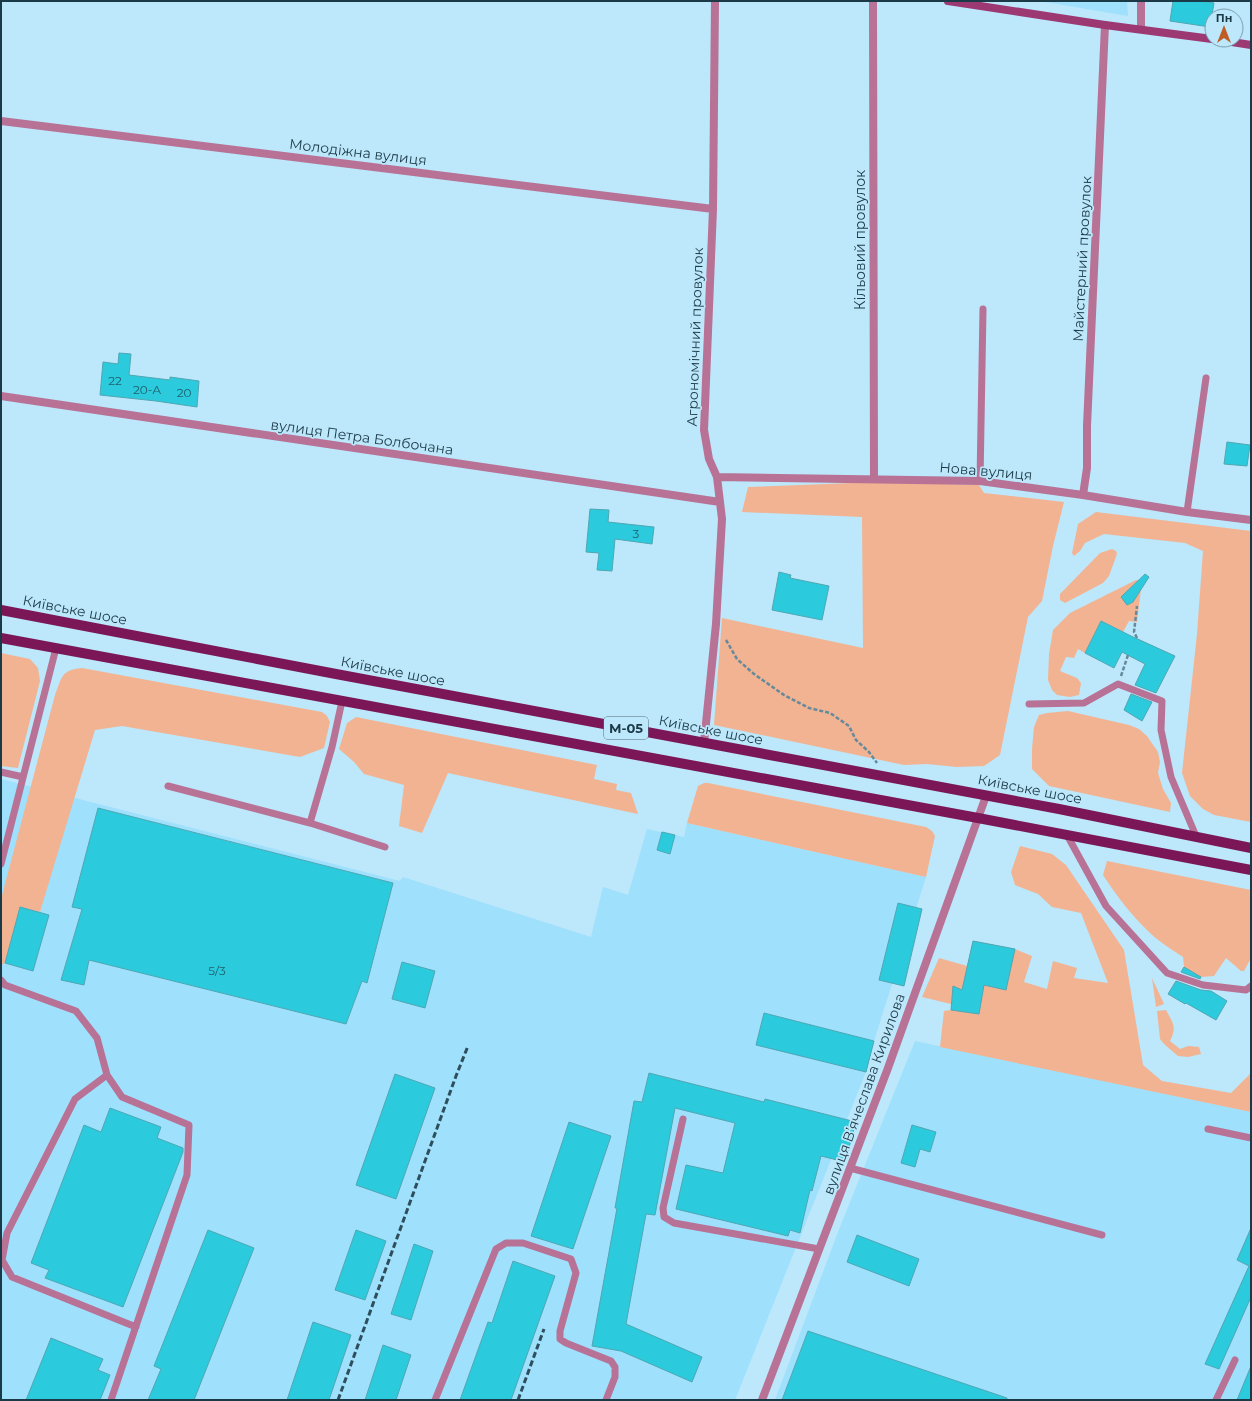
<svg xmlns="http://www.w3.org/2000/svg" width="1252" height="1401" viewBox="0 0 1252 1401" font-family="Montserrat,sans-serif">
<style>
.built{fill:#9fe0fc}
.green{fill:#f2b393}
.building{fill:#2bcadd;stroke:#4fa7b3}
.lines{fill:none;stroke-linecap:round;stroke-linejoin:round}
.path{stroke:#668a9a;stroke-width:2.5;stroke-dasharray:4 2;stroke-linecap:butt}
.lane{stroke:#b77296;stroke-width:7}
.street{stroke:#b77296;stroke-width:8}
.secondary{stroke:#9c3872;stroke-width:8}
.primary{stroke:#7b1756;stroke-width:10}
.rail{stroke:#2e4e5c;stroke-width:3;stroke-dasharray:6 3;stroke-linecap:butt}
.labels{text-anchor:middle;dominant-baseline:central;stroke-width:3.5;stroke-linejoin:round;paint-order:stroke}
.number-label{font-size:12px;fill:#1f5e6c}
.shield{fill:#bde7fa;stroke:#4c6e7d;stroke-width:1}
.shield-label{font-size:13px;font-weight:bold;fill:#1b3a47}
.street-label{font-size:14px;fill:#1b3a47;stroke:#bde7fa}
</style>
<rect width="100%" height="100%" fill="#bde7fa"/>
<path class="built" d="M1039,1H1127L1128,16Z
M1,779L400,881L403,877L591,937L603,887L628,895L647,829L684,837L687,823L926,877L874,1041L866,1072L735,1400H1Z
M915,1041L1251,1112V1400H775L838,1232Z"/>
<path class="green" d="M876,482L979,485L984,493L1064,502L1053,546L1042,601L1028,617L1000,755L984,766L957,767L927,764L904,765L714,725L722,618L863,648L862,517L742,512L748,487Z
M1096,512L1251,531V822L1214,815L1203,809L1190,796L1182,773L1197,634L1203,551L1185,543L1104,534L1085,543L1080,551L1074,556L1072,553L1078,524Z
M1112,549L1116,551L1117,554L1109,576L1103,583L1065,603L1060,600V594L1100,553Z
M1136,580L1142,581L1137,622L1129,621L1123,632L1101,621L1085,653L1078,649L1074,658L1066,657L1060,671L1077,678L1081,683L1079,695L1070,697L1057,695L1052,690L1048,680L1049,654L1053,630L1070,613Z
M1,653L30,659L38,668L40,681L18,768L1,766Z
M82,668L322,712L327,716L330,722L324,748L300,757L122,726L95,730L40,912L20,907L5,963L1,965V899L55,695C62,677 61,670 82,668Z
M1068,711L1129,725L1139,729L1147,736L1158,752L1160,762L1158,773L1163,789L1171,803L1170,812L1049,786L1032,769V749L1034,727L1039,715L1047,713Z
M356,717L597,765L594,779L617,784L616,790L631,793L638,814L448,773L422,833L399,826L404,785L364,774L354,762L339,749L347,723Z
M704,783H708L926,827L932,831L935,836L926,877L687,823L698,786Z
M1020,846L1052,854L1066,865L1124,950L1143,1065L1162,1081L1231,1093L1249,1075L1251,1072V1112L940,1047L944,1011L951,1010V1004L922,997L939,958L967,966L973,941L1015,949L1032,956L1024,982L1047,989L1053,961L1077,968L1074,978L1108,983L1081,913L1052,907L1038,894L1015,885L1011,872Z
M1107,861L1251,890V958L1244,971H1241L1226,958L1214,976L1201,977L1184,967L1183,957C1171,949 1158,941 1148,931C1131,915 1116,895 1103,875Z
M1152,978L1164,1004L1156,1007Z
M1166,1010C1173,1023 1177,1027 1170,1041L1180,1049L1188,1046L1199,1047L1201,1054L1188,1057L1178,1056L1164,1044L1160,1039L1157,1011Z"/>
<path class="building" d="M1173,1H1203L1214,3L1210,27L1170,21Z
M119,353L131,354L129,375L170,380V377L199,381L197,407L156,401L100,395L103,362L118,364Z
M1227,442L1250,445L1247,466L1224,464Z
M590,509L609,510L608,522L654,527L652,544L615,539L612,571L597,570L599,553L586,552Z
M779,572L791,575L790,578L829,586L822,620L772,610Z
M1145,574L1149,577L1133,602L1127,605L1121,597Z
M1101,621L1131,636L1175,656L1156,693L1135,685L1145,664L1122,652L1114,668L1085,653Z
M1131,694L1152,702L1142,721L1124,710Z
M98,808L393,883L367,983L362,981L346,1024L89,960L84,985L61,980L82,909L72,907Z
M662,832L675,835L670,854L657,850Z
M898,903L922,909L904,986L879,980Z
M20,907L49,915L33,971L5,963Z
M973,941L1015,949L1006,990L984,985L979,1014L951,1010L953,986L962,990Z
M402,962L435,971L425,1008L392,999Z
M1184,967L1201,977L1200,979L1181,972Z
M1176,981L1201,990L1211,991L1227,1001L1216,1020L1186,1003L1185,1004L1168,994Z
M764,1013L874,1041L866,1072L756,1045Z
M649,1073L764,1102L765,1099L856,1122L845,1162L821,1156L812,1191L810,1190L800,1233L790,1230L788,1236L676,1209L686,1165L723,1173L735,1123L675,1108L655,1215L646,1214L626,1324L702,1357L692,1382L621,1351L592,1346L617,1208H615L634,1101L642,1102Z
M395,1074L435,1088L396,1199L356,1185Z
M110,1108L161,1127L157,1138L183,1148V1152L123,1307L45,1278L49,1270L31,1263L84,1125L101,1132Z
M569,1122L611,1136L573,1249L531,1236Z
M912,1125L936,1132L930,1152L920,1149L915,1167L901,1163Z
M1251,1228V1297L1219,1369L1205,1364L1249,1266L1237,1260Z
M208,1230L254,1248L194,1400H148L161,1369L154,1366Z
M356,1230L386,1241L365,1300L335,1290Z
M857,1235L919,1259L909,1286L847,1262Z
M414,1244L433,1251L411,1320L391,1314Z
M513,1261L555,1276L511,1400H460L488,1322L492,1323Z
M313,1322L351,1335L329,1400H287Z
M808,1331L1007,1398V1400H782Z
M51,1338L103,1359L98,1370L110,1375L100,1400H26Z
M383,1345L411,1355L396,1400H365Z
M1251,1366V1400H1237Z"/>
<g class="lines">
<path class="path" d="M1137,638L1134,632L1137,606
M726,640L737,659L754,674L784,695L809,708L830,713L849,726L856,740L869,752L877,763
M1121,676L1128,655"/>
<path class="lane" d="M980,481L983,309
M1187,512L1206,378
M1029,704L1084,703L1118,684L1162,701L1161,730L1171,777L1196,836
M1,772L23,777
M168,786L310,823L385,847
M310,823L332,747L342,701
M1067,835L1106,906L1167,973L1203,985L1246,990L1251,986
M1,864L56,648
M1,980L5,985L76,1011L97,1038L107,1075L122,1097L189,1125L187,1175L111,1400
M107,1075L75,1099L7,1233L2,1260L12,1277L136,1327
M683,1119L663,1208L664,1217L674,1223L819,1249
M1208,1129L1251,1138
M850,1168L1102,1235
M435,1400L496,1249L506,1243H523L571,1259L576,1273L560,1331V1339L566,1343L611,1361L615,1367V1377L606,1400
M1216,1400L1235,1360"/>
<path class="street" d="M873,1L874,479
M1141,1V29
M1,121L713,209
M1,396L720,502
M717,477L980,481L1083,495L1187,512L1251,520
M1083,495L1087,468V426L1105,25
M704,743L716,624L722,519L717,477L709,459L704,430L713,209L715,1
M762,1400L888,1068L986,796"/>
<path class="secondary" d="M948,1L1105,25L1212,39
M1219,40L1251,45"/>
<path class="primary" d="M1,610L336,674L1059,809L1251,848
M1,638L978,818L1251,870"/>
<path class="rail" d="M338,1400L456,1076L468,1046
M518,1400L544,1329"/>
</g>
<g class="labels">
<g class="number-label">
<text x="115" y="380">22</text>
<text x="147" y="389">20-А</text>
<text x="184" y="392">20</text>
<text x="636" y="533">3</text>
<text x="217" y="970">5/3</text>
</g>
<rect class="shield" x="604" y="717" width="44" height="22" rx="3"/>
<g class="shield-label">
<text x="626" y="728">М-05</text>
</g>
<g class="street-label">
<text transform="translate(358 152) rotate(7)">Молодіжна вулиця</text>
<text transform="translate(860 240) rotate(-90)">Кільовий провулок</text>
<text transform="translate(1082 259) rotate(-87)">Майстерний провулок</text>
<text transform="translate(695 337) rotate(-88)">Агрономічний провулок</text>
<text transform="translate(362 437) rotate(8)">вулиця Петра Болбочана</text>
<text transform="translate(986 471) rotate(5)">Нова вулиця</text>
<text transform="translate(75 610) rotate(11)">Київське шосе</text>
<text transform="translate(393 671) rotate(11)">Київське шосе</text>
<text transform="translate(711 730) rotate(11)">Київське шосе</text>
<text transform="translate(1030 789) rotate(11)">Київське шосе</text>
<text transform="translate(864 1094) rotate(-70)">вулиця Вʼячеслава Кирилова</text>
</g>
</g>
<rect width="1252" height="1401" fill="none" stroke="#1b3a47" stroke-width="4"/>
<g transform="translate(1224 28)"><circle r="19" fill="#bde7fa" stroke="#7ca2b2"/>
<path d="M0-3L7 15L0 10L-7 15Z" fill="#c05d22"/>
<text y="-6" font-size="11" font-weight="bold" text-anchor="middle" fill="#1b3a47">Пн</text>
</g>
</svg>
